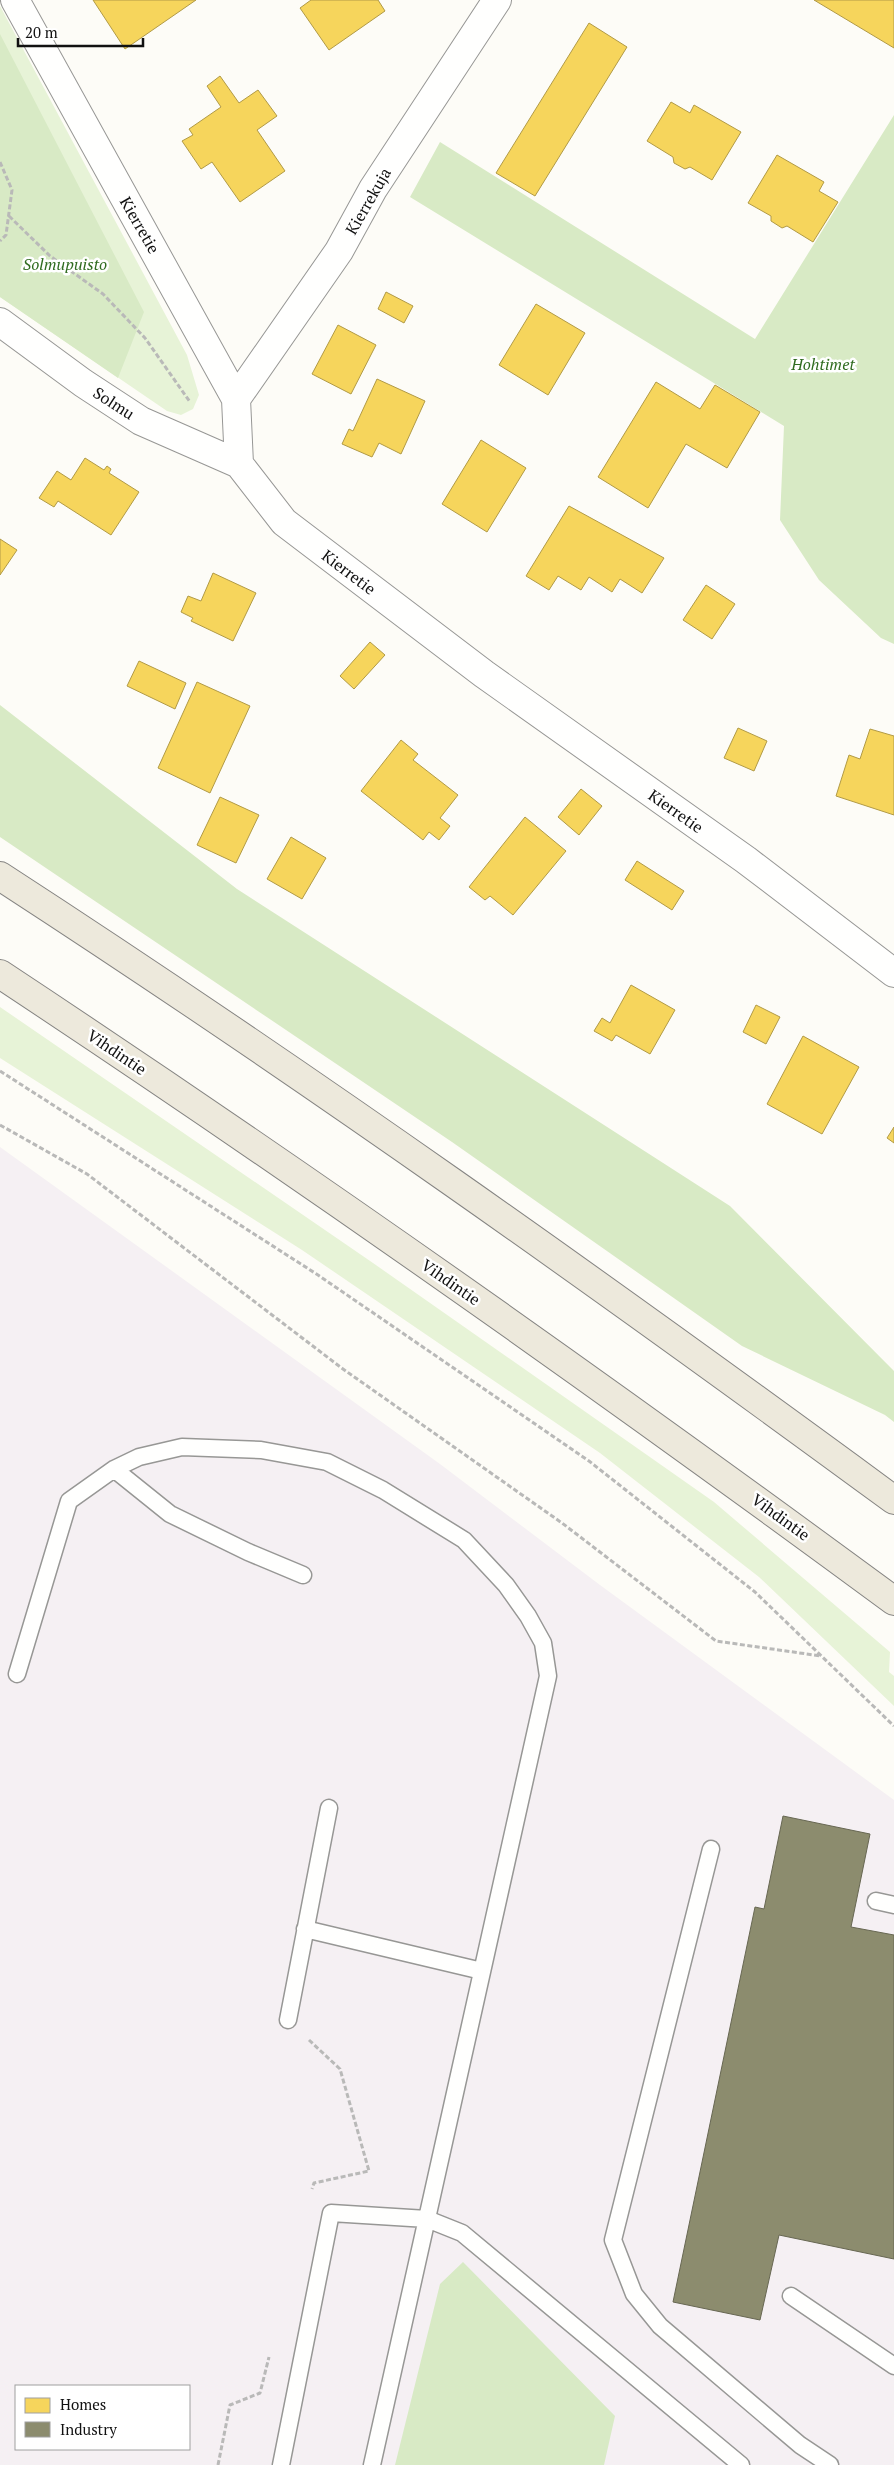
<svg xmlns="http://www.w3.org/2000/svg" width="894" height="2465" viewBox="0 0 894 2465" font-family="'PT Serif',serif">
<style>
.industrial{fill:#f5f0f3;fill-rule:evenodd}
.green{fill:#e7f3d7}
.forest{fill:#d8eac5}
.homes{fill:#f6d55c;stroke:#b19a46}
.industry{fill:#8c8c6e;stroke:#676752}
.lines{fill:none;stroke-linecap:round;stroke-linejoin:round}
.service-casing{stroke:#979795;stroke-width:19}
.minor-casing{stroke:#979795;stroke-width:30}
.primary-casing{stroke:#858482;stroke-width:30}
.path{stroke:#b9b9b8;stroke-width:3;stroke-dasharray:5 2.5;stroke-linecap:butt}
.service{stroke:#fffffe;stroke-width:16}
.minor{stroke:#fffffe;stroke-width:28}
.primary{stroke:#ede9dc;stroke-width:28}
.labels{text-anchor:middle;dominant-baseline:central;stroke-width:5;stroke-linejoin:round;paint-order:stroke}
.street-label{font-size:16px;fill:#111;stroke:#fff}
.park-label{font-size:16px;font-style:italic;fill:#2f6b1f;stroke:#fff}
</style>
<rect width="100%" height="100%" fill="#fdfcf7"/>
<path class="industrial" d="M0,1147L440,1464L600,1585L894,1800V2465H0ZM16,2386H189V2449H16Z"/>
<path class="green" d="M0,6L187,355L199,395L193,409L181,415L167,411L0,297Z
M0,1007L373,1263L714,1502L890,1652L889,1672L894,1676V1706L759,1577L600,1453L302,1250L0,1058Z"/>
<path class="forest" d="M0,34L144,312L118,378L0,297Z
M894,115V644L881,638L819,580L780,520L784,426L410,197L440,142L755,339Z
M0,705L237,889L730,1206L894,1371V1422L885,1415L742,1346L452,1142L0,837Z
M463,2262L615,2416L604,2465H395L440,2284Z"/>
<path class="homes" d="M93,0H196L125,49Z
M311,0H378L385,11L329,50L300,8Z
M814,0H894V48Z
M589,23L627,47L535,196L496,173Z
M220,76L239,103L258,90L277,116L257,130L285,171L240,202L212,162L201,169L182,141L193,135L189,129L221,107L207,86Z
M671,102L690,113L694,105L741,132L712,180L690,167L685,169L674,163L673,157L647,141Z
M777,155L824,182L819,191L838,202L813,242L787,226L782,228L771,221V216L748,203Z
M386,292L413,306L404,323L378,309Z
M536,304L585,333L548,395L499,365Z
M338,325L376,345L351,394L312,374Z
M377,379L425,401L401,454L379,443L372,457L342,444L349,429L353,431Z
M656,382L700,409L715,385L760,412L727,468L686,444L648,508L598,477Z
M481,440L526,468L487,532L442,504Z
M85,458L104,470L107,466L111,469L109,473L139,492L111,535L58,501L54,507L39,498L57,471L71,480Z
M569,506L664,558L642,593L620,579L612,592L589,577L581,590L558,576L549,590L526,576Z
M0,539L17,550L0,575Z
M213,573L256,593L233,641L191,621L193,618L181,612L188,596L201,601Z
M706,585L735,604L712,639L683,620Z
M370,642L385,655L354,689L340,676Z
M139,661L186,683L175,709L127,686Z
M197,682L250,706L210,793L158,768Z
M738,728L767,741L754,771L724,758Z
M870,729L894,736V815L836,796L849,755L860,759Z
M401,740L418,754L413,760L458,795L440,818L450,826L439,840L429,832L423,840L361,791Z
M581,789L602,806L579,835L558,817Z
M220,797L259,815L236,863L197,845Z
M525,817L566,851L513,915L490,896L485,900L469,887Z
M291,837L326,858L302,899L267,879Z
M637,861L684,891L672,910L625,880Z
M631,985L675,1010L650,1054L616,1035L612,1041L594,1031L602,1018L610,1023Z
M756,1005L780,1017L766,1044L743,1032Z
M803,1036L859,1067L822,1134L767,1104Z
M894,1127V1143L887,1138Z"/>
<path class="industry" d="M783,1816L870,1834L851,1927L894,1935V2259L779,2235L760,2320L673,2302L755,1907L764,1909Z"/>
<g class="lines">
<g class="service-casing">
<path id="service" d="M114,1469L170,1514L248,1552L303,1575
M17,1674L69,1501L114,1469L139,1457L182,1447L261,1450L327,1462L383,1490L464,1540L506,1585L528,1616L543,1643L548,1676L372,2465
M711,1849L613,2240L634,2294L660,2326L800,2445L830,2465
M876,1901L894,1905
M305,1929L482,1971
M288,2020L329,1808
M791,2296L894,2366
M281,2465L331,2213L427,2219L462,2233L741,2465"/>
</g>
<g class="minor-casing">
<path id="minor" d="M15,0L236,399L239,464L284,522L484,674L746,860L894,973
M0,322L83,383L141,421L239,464
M236,399L339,251L373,189L497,0"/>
</g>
<g class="primary-casing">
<path id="primary" d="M0,876C305,1074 601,1285 894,1500
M0,974C304,1175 601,1385 894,1601"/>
</g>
<path class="path" d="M0,162L12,190L6,235L0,241
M9,216L50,256L103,294L145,338L190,402
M0,1071L318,1275L589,1461L755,1592L894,1726
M0,1125L87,1174L343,1369L562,1523L716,1641L821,1656
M309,2040L340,2069L369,2171L314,2183L312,2189
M218,2465L230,2405L260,2393L269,2357"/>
<use href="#service" class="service"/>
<use href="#minor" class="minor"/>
<use href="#primary" class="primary"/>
</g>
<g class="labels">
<g class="street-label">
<text transform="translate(368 201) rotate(-60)">Kierrekuja</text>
<text transform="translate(140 225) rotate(60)">Kierretie</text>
<text transform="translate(114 403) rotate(33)">Solmu</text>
<text transform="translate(349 572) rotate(37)">Kierretie</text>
<text transform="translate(676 811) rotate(35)">Kierretie</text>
<text transform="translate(117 1052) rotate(34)">Vihdintie</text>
<text transform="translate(451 1282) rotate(35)">Vihdintie</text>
<text transform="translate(781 1517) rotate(36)">Vihdintie</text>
</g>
<g class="park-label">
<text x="65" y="264">Solmupuisto</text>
<text x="823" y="364">Hohtimet</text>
</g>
</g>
<rect x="15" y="2385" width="175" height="65" fill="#ffffff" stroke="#a0a0a0"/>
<rect x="25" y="2398" width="25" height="15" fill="#f6d55c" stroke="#a0a0a0"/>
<text x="60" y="2410" font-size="15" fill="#111111">Homes</text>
<rect x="25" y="2422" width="25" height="15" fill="#8c8c6e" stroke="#a0a0a0"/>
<text x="60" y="2435" font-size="15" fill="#111111">Industry</text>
<path d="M18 38v8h125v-8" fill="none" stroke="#111111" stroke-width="2.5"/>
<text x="25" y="38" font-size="15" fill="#111111" stroke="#ffffff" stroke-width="4" paint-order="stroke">20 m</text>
</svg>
